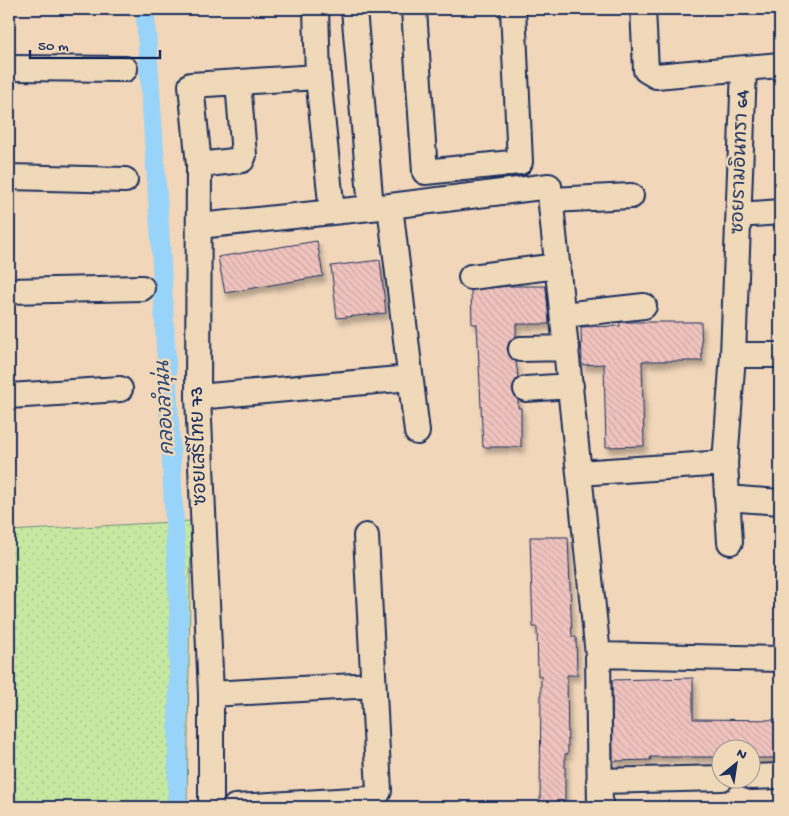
<svg xmlns="http://www.w3.org/2000/svg" width="789" height="816" viewBox="0 0 789 816" font-family="'Gochi Hand','Playpen Sans Thai',sans-serif">
<style>
.grass{fill:url(#grass-dots);stroke:#708c80}
.lines{fill:none;stroke-linecap:round;stroke-linejoin:round}
.canal{stroke:#98d3f9;stroke-width:19}
.building{fill:url(#building-back-hatch);stroke:#1b2f5e;filter:url(#shadow)}
.minor-casing{stroke:#1b2f5e;stroke-width:28}
.minor{stroke:#efd9b8;stroke-width:24}
.labels{text-anchor:middle;dominant-baseline:central;stroke-width:5;stroke-linejoin:round;paint-order:stroke}
.street-label{font-size:19px;fill:#1b2f5e;stroke:#efd9b8}
.water-label{font-size:20px;font-style:italic;fill:#2e4875;stroke:#efd9b8}
</style>
<defs>
<pattern id="grass-dots" width="8" height="8" patternUnits="userSpaceOnUse" patternTransform="scale(1.25)"><rect width="8" height="8" fill="#c6e9a2"/><path d="M2 2h.1M6 6h.1" fill="none" stroke="#aac88e" stroke-width="1.8" stroke-linecap="round"/></pattern>
<pattern id="building-back-hatch" width="6" height="6" patternUnits="userSpaceOnUse" patternTransform="scale(1.25)"><rect width="6" height="6" fill="#f0c3be"/><path d="M-1 5l2 2M0 0l6 6M5-1l2 2" fill="none" stroke="#cda8a6"/></pattern>
<filter id="shadow"><feDropShadow dx="3" dy="5.5" stdDeviation="2.5" flood-color="#0004"/></filter>
</defs>
<rect width="100%" height="100%" fill="#f1d6ba"/>
<filter id="ink" filterUnits="userSpaceOnUse"><feTurbulence type="fractalNoise" baseFrequency=".02" numOctaves="2"/><feDisplacementMap in="SourceGraphic" scale="10" xChannelSelector="R" yChannelSelector="G"/><feConvolveMatrix kernelMatrix="1 2 1 2 8 2 1 2 1" color-interpolation-filters="sRGB"/></filter>
<g filter="url(#ink)">
<path class="grass" d="M191,521L187,807H9V531Z"/>
<g class="lines">
<path class="canal" d="M145,9L160,234L179,615L177,807"/>
</g>
<path class="building" d="M317,241L323,276L225,293L218,257Z
M380,260L386,313L337,318L331,266Z
M509,286H546L549,324H516V337L509,342L507,349L510,357L516,362L517,369L518,378L512,389L518,400V408H521V447H483L477,324H472L471,290Z
M620,322H701L702,361H642L644,446L606,447L604,364L582,365L581,327L620,326Z
M530,537H568L572,637H576L577,675H567L568,754H565V807H540L541,676H538L537,627H533Z
M693,678V719L780,720V758H752V748H722V757H650L651,760L613,761L612,680Z"/>
<g class="lines">
<g class="minor-casing">
<path id="minor" d="M316,9L318,77L332,212
M354,9L371,208
M643,9L646,70L656,76L780,65
M414,10L425,172L520,162L513,9
M9,68L125,69
M199,165L242,160L244,155L238,82
M9,177L125,180
M552,200L631,196
M390,206L417,432
M739,215L780,212
M199,226L390,206L549,186L598,655L600,807
M471,277L558,266
M9,291L142,288
M563,315L644,306
M521,349L567,348
M733,355H780
M526,389L571,386
M9,396L120,389
M198,397L410,378
M579,473L725,463
M727,498L780,502
M730,542L725,463L733,355L744,69
M598,655L780,659
M211,694L373,685
M752,777L780,776
M599,781L722,778
M211,807V694L198,397L199,165L191,85L318,77
M235,807L370,799L376,796L379,791L366,536"/>
</g>
<use href="#minor" class="minor"/>
</g>
</g>
<g class="labels">
<g class="street-label">
<text transform="translate(741 162) rotate(-88)">ซอยรามอินทรา 64</text>
<text transform="translate(200 446) rotate(-92)">ซอยเสรีไทย 73</text>
</g>
<g class="water-label">
<text transform="translate(167 408) rotate(-93)">คลองลำนุ่น</text>
</g>
</g>
<rect width="789" height="816" fill="none" stroke="#efd9b8" stroke-width="30"/>
<rect x="15" y="15" width="759" height="786" fill="none" stroke="#1b2f5e" stroke-width="2" filter="url(#ink)"/>
<g transform="translate(736 764) rotate(30)"><circle r="24" fill="#efd9b8" stroke="#9a9594"/>
<path d="M0-4L9 19L0 12L-9 19Z" fill="#1b2f5e"/>
<text y="-8" font-size="14" font-weight="bold" text-anchor="middle" fill="#1b2f5e">N</text>
</g>
<path d="M30 50v8h130v-8" fill="none" stroke="#1b2f5e" stroke-width="2.5"/>
<text x="38" y="50" font-size="15" fill="#1b2f5e" stroke="#efd9b8" stroke-width="4" paint-order="stroke">50 m</text>
</svg>
